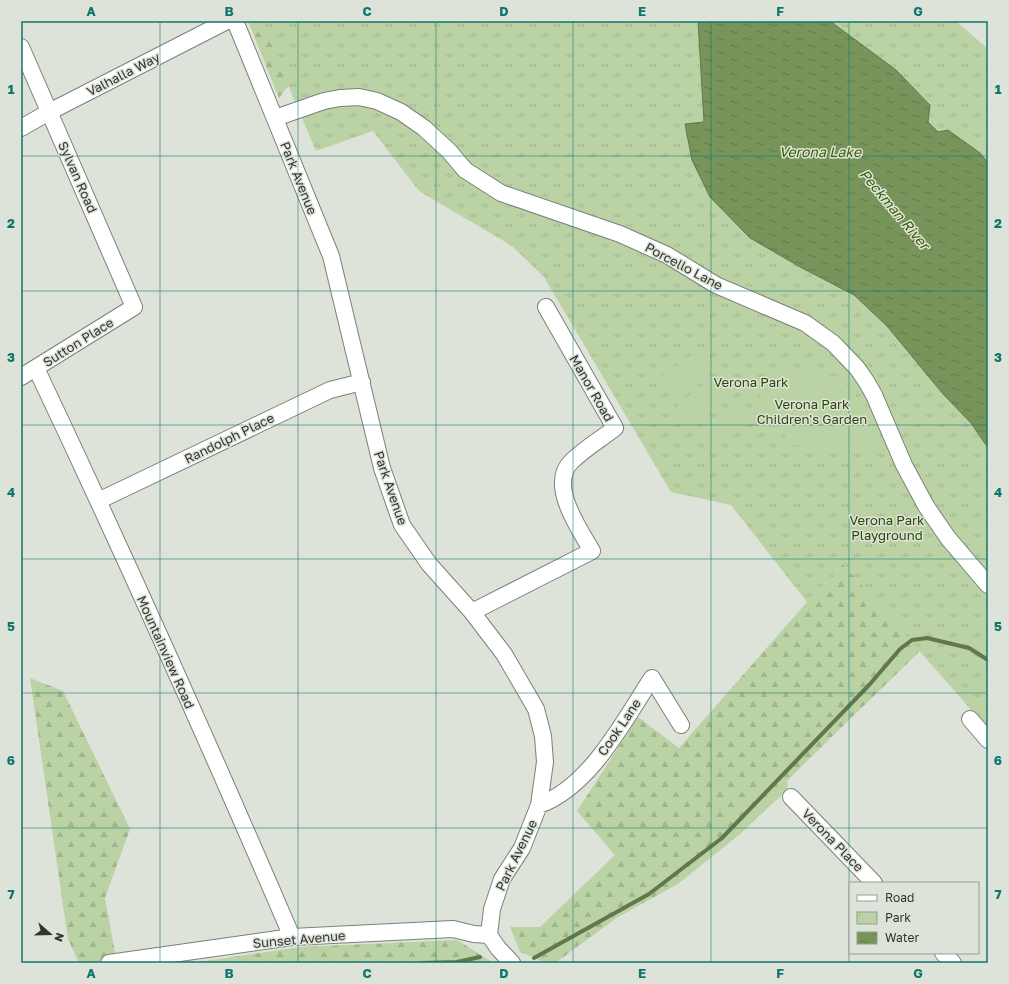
<svg xmlns="http://www.w3.org/2000/svg" width="1009" height="984" viewBox="0 0 1009 984" font-family="'Golos Text',sans-serif">
<style>
.forest{fill:url(#forest-firs)}
.park{fill:url(#park-tufts)}
.garden{fill:#bad2a4}
.water{fill:url(#water-ripples);stroke:#62774d}
.lines{fill:none;stroke-linecap:round;stroke-linejoin:round}
.stream{stroke:#62774d;stroke-width:4}
.minor-casing{stroke:#7c8178;stroke-width:18}
.minor{stroke:#fff;stroke-width:16}
.grid{fill:none;stroke:#0f766e;stroke-width:1;stroke-opacity:0.55}
.labels{text-anchor:middle;dominant-baseline:central;stroke-width:3;stroke-linejoin:round;paint-order:stroke}
.street-label{font-size:13px;fill:#323430;stroke:#dde3d8}
.park-label{font-size:13px;fill:#2c4704;stroke:#dde3d8}
.water-label{font-size:14px;font-style:italic;fill:#3b5e00;stroke:#dde3d8}
.neatline{fill:none;stroke:#0f766e;stroke-width:1.5}
.grid-label{font-size:13px;text-anchor:middle;font-weight:bold;fill:#0f766e}
</style>
<defs>
<pattern id="forest-firs" width="22" height="20" patternUnits="userSpaceOnUse"><rect width="22" height="20" fill="#bad2a4"/><path d="M5 1l3.5 6h-7zM16 11l3.5 6h-7z" fill="#a0b58e"/></pattern>
<pattern id="park-tufts" width="24" height="20" patternUnits="userSpaceOnUse"><rect width="24" height="20" fill="#bad2a4"/><path d="M3 7l-1-3M5 7V3M7 7l1-3M15 17l-1-3M17 17v-4M19 17l1-3" fill="none" stroke="#a0b58e"/></pattern>
<pattern id="water-ripples" width="26" height="14" patternUnits="userSpaceOnUse"><rect width="26" height="14" fill="#77945a"/><path d="M2 4q2-2 4 0t4 0M15 11q2-2 4 0t4 0" fill="none" stroke="#627a4b"/></pattern>
</defs>
<rect width="100%" height="100%" fill="#dde3d8"/>
<path class="forest" d="M248,21H322L319,46L279,98Z
M843,564L920,651L801,767L787,781L788,789L740,834L678,884L618,917L555,963H547L520,952L510,927H540L615,855L577,811L638,717L679,748L807,602Z
M30,678L63,691L130,829L105,898L117,963H79L68,939Z
M457,940L492,962L191,963L300,947Z"/>
<path class="park" d="M261,21H698L704,122L685,125L750,238L802,268L853,295L887,326L943,394L971,423L988,448V729L843,564L807,602L731,505L671,492L544,277L512,246L419,191L373,131L316,151Z
M830,21H956L988,49V163L980,153L948,130L938,132L928,123L930,104L896,70Z"/>
<path class="garden" d="M700,349L714,369L672,397L659,378Z
M780,360L789,366L809,370L828,380L837,375C858,393 869,417 881,440L871,454L797,446L791,444L768,411L758,391Z
M718,375L731,394L690,423L677,404Z
M736,402L749,421L708,450L695,431Z"/>
<path class="water" d="M698,21H830L896,70L930,105L928,122L938,132L948,130L980,153L988,163V448L971,423L943,394L887,326L854,295L802,268L750,238L710,197L692,160L685,124L704,122Z"/>
<g class="lines">
<path class="stream" d="M534,958L649,894L722,838L870,684L900,649L912,640L927,638L969,648L988,660
M422,963L457,962L480,957"/>
<g class="minor-casing">
<path id="minor" d="M235,21L331,256L382,468L402,525L429,564L472,612L504,654L536,709L543,736L545,762L539,805L522,848L502,879L492,909L489,935L498,948L512,963
M21,47L134,307L21,377
M275,118L324,101L340,98L359,97L377,101L401,112L424,128L449,151L465,170L501,193L620,234L667,255L716,285L805,323L833,343L857,368L866,381L874,395L904,465L926,506L948,538L988,585
M21,128L49,112L227,21
M36,368C125,556 210,746 292,937
M98,501L330,390L362,382
M472,612L592,551C580,530 548,485 571,462C584,449 601,439 615,428L546,307
M970,719L988,740
M791,797L874,883
M539,805C590,787 623,722 652,678L681,725
M943,953L953,963
M109,963L292,937L453,929L474,934L489,935"/>
</g>
<use href="#minor" class="minor"/>
</g>
<path class="grid" d="M160,21V963M298,21V963M436,21V963M573,21V963M711,21V963M849,21V963M21,156H988M21,291H988M21,425H988M21,559H988M21,693H988M21,828H988"/>
<g class="labels">
<g class="street-label">
<text transform="translate(123 74) rotate(-27)">Valhalla Way</text>
<text transform="translate(78 177) rotate(66)">Sylvan Road</text>
<text transform="translate(299 178) rotate(68)">Park Avenue</text>
<text transform="translate(684 266) rotate(28)">Porcello Lane</text>
<text transform="translate(78 342) rotate(-32)">Sutton Place</text>
<text transform="translate(592 388) rotate(60)">Manor Road</text>
<text transform="translate(229 438) rotate(-26)">Randolph Place</text>
<text transform="translate(391 488) rotate(71)">Park Avenue</text>
<text transform="translate(166 652) rotate(66)">Mountainview Road</text>
<text transform="translate(619 727) rotate(-56)">Cook Lane</text>
<text transform="translate(833 840) rotate(46)">Verona Place</text>
<text transform="translate(516 855) rotate(-64)">Park Avenue</text>
<text transform="translate(299 939) rotate(-5)">Sunset Avenue</text>
</g>
<g class="park-label">
<text x="751" y="382">Verona Park</text>
<text x="812" y="404">Verona Park<tspan x="812" dy="15">Children's Garden</tspan></text>
<text x="887" y="520">Verona Park<tspan x="887" dy="15">Playground</tspan></text>
</g>
<g class="water-label">
<text x="820" y="151">Verona Lake</text>
<text transform="translate(895 209) rotate(50)">Peckman River</text>
</g>
</g>
<rect width="1009" height="984" fill="none" stroke="#dde3d8" stroke-width="44"/>
<rect x="849" y="882" width="130" height="72" fill="#dde3d8" stroke="#999d95"/>
<rect x="857" y="895" width="20" height="6" fill="#ffffff" stroke="#999d95"/>
<text x="885" y="902" font-size="12" fill="#323430">Road</text>
<rect x="857" y="912" width="20" height="12" fill="url(#park-tufts)" stroke="#999d95"/>
<text x="885" y="922" font-size="12" fill="#323430">Park</text>
<rect x="857" y="932" width="20" height="12" fill="url(#water-ripples)" stroke="#999d95"/>
<text x="885" y="942" font-size="12" fill="#323430">Water</text>
<g transform="translate(50 934) rotate(110)" stroke="#dde3d8" stroke-width="3" paint-order="stroke">
<path d="M0-3L7 15L0 10L-7 15Z" fill="#323430"/>
<text y="-6" font-size="11" font-weight="bold" text-anchor="middle" fill="#323430">N</text>
</g>
<rect x="22" y="22" width="965" height="940" class="neatline"/>
<g class="grid-label">
<text x="91" y="16">A</text>
<text x="229" y="16">B</text>
<text x="367" y="16">C</text>
<text x="504" y="16">D</text>
<text x="642" y="16">E</text>
<text x="780" y="16">F</text>
<text x="918" y="16">G</text>
<text x="11" y="94">1</text>
<text x="998" y="94">1</text>
<text x="11" y="228">2</text>
<text x="998" y="228">2</text>
<text x="11" y="362">3</text>
<text x="998" y="362">3</text>
<text x="11" y="497">4</text>
<text x="998" y="497">4</text>
<text x="11" y="631">5</text>
<text x="998" y="631">5</text>
<text x="11" y="765">6</text>
<text x="998" y="765">6</text>
<text x="11" y="899">7</text>
<text x="998" y="899">7</text>
<text x="91" y="978">A</text>
<text x="229" y="978">B</text>
<text x="367" y="978">C</text>
<text x="504" y="978">D</text>
<text x="642" y="978">E</text>
<text x="780" y="978">F</text>
<text x="918" y="978">G</text>
</g>
</svg>
